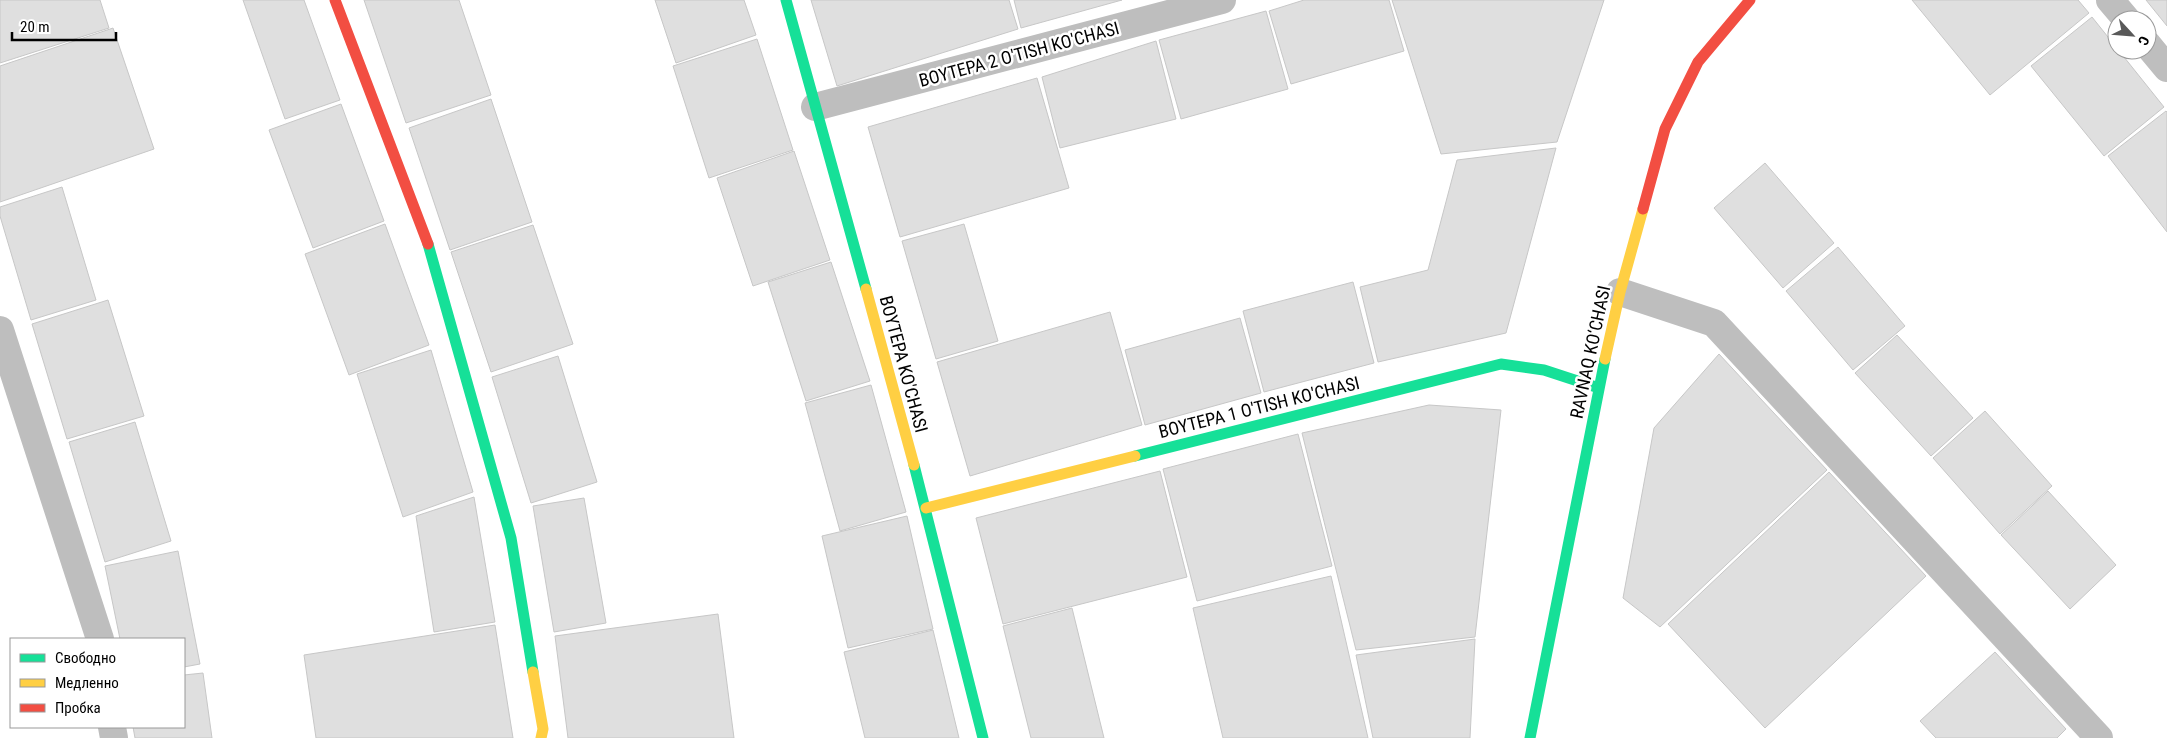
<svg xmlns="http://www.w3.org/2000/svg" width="2167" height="738" viewBox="0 0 2167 738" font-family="'Roboto Condensed',sans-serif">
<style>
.building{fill:#dfdfdf;stroke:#c7c7c7}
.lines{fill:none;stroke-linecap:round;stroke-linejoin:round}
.street{stroke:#bebebe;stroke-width:28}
.fast{stroke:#16e098;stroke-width:11}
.slow{stroke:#ffcf43;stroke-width:11}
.jam{stroke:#f24e42;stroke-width:11}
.labels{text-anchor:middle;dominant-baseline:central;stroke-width:5;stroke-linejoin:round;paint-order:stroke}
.street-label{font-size:18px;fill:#000;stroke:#fff}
</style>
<rect width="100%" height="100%" fill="#fff"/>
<path class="building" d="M0,0H100L109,28L0,63Z
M243,0H304L340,100L285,119Z
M364,0H459L491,95L406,123Z
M655,0H744L756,35L676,63Z
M811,0H1009L1018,29L837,86Z
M1014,0H1122L1021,28Z
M1304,0H1389L1404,51L1291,84L1269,11Z
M1392,0H1604L1557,142L1441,154Z
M1912,0H2078L2089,13L1990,95Z
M2146,0H2167V26Z
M1266,11L1288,89L1181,119L1159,40Z
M2092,17L2164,107L2104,156L2031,66Z
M113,28L154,149L0,202V66Z
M757,39L793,150L709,178L673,66Z
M1156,41L1176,119L1060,148L1042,77Z
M1037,78L1069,188L900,237L868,127Z
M491,99L532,222L450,250L409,128Z
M341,104L384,221L313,248L269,130Z
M2166,111L2167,112V232L2108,156Z
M1556,148L1506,333L1378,362L1360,287L1428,270L1457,160Z
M794,151L830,260L753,286L717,178Z
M1765,163L1834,243L1783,288L1714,208Z
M62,187L96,300L31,320L0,216V207Z
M385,224L429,345L349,375L305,254Z
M964,224L998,341L936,359L902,241Z
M533,225L573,344L491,372L451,252Z
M1838,247L1905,326L1853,370L1786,291Z
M831,262L870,381L806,401L768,282Z
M1353,282L1374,363L1264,392L1243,311Z
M108,300L144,416L67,439L32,324Z
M1110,312L1142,425L970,476L937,362Z
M1240,318L1261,393L1145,425L1125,350Z
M1897,335L1973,418L1931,456L1855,373Z
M431,350L473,492L403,517L357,374Z
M1719,354L1827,470L1660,627L1623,598L1654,428Z
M558,356L597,482L531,503L492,377Z
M871,385L906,512L840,531L805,403Z
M1429,405L1501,410L1475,637L1356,650L1302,433Z
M1985,411L2052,486L2000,534L1933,458Z
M135,422L171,541L105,562L69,442Z
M1298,434L1332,566L1197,601L1163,469Z
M1160,471L1187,577L1003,624L976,518Z
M1829,472L1926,576L1765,728L1668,624Z
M2048,491L2116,565L2070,609L2001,535Z
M474,497L495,622L434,632L416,516Z
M584,498L606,623L554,632L533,506Z
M907,516L933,629L848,648L822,536Z
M178,551L200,664L184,667V639H120L105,566Z
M1331,576L1368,738H1223L1193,608Z
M1072,608L1104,738H1031L1003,626Z
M718,614L734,738H568L555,636Z
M495,625L513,738H316L304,655Z
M933,630L959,738H865L844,652Z
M1475,639L1470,738H1373L1356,655Z
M1995,652L2066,729L2057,738H1936L1920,721Z
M203,673L212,738H135L133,727H184V675Z"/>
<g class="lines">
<path class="street" d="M2110,0L2127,20
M2147,44L2167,68
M815,107L1222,0
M1620,292L1714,323L2099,738
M0,330L100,639
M112,727L114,738"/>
<path class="fast" d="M786,0L866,289
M428,244L511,538L533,672
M1135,456L1501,364L1544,370L1599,388
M914,465L983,738
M1530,738L1605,359"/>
<path class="slow" d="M866,289L914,465
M1605,359L1620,292L1643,209
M926,508L1135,456
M533,672L543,729L541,738"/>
<path class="jam" d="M335,0L428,244
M1643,209L1665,129L1698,62L1750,0"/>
</g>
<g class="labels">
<g class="street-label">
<text transform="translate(1019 54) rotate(-15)">BOYTEPA 2 O'TISH KO'CHASI</text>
<text transform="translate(1590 352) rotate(-78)">RAVNAQ KO‘CHASI</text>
<text transform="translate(904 364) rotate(75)">BOYTEPA KO'CHASI</text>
<text transform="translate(1259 407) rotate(-14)">BOYTEPA 1 O'TISH KO'CHASI</text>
</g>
</g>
<rect x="10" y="638" width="175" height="90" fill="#ffffff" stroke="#999999"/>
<rect x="20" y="654" width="25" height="8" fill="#16e098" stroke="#999999"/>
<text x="55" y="663" font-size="15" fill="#000000">Свободно</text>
<rect x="20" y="679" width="25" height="8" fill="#ffcf43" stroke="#999999"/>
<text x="55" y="688" font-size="15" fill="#000000">Медленно</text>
<rect x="20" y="704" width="25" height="8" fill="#f24e42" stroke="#999999"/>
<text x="55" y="713" font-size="15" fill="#000000">Пробка</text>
<g transform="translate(2132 35) rotate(116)"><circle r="24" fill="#ffffff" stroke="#999999"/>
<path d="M0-4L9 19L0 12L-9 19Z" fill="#595959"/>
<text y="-8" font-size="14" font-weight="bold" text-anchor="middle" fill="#000000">С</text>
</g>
<path d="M12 32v8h104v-8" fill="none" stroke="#000000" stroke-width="2.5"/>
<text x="20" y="32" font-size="15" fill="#000000" stroke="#ffffff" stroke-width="4" paint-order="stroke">20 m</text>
</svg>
